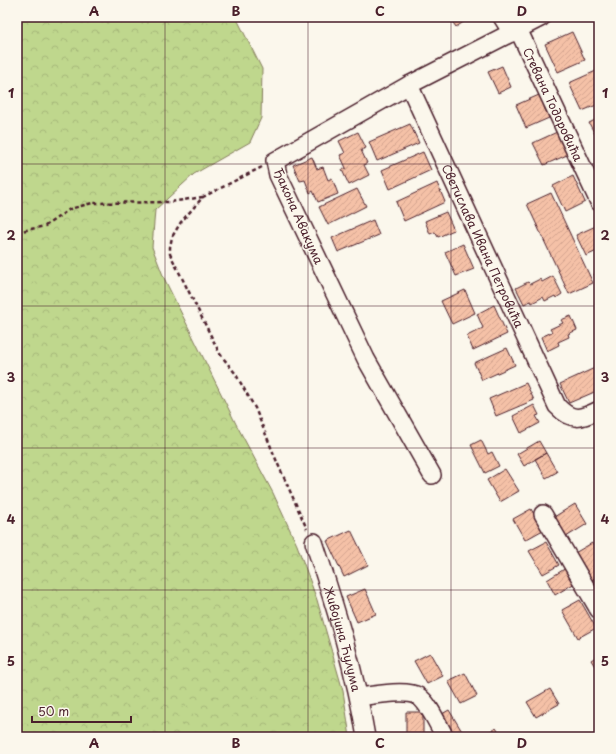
<svg xmlns="http://www.w3.org/2000/svg" width="616" height="754" viewBox="0 0 616 754" font-family="'Playpen Sans',sans-serif">
<style>
.forest{fill:url(#forest-crowns);stroke:#847b5c}
.building{fill:url(#building-hatch);stroke:#4a1f2b}
.lines{fill:none;stroke-linecap:round;stroke-linejoin:round}
.minor-casing{stroke:#4a1f2b;stroke-width:20}
.path{stroke:#4a1f2b;stroke-width:2.5;stroke-dasharray:4 3;stroke-linecap:butt}
.minor{stroke:#fbf7ec;stroke-width:17}
.grid{fill:none;stroke:#4a1f2b;stroke-width:1;stroke-opacity:0.55}
.labels{text-anchor:middle;dominant-baseline:central;stroke-width:3;stroke-linejoin:round;paint-order:stroke}
.street-label{font-size:12px;fill:#4a1f2b;stroke:#fbf7ec}
.neatline{fill:none;stroke:#4a1f2b;stroke-width:1.5}
.grid-label{font-size:13px;text-anchor:middle;font-weight:bold;fill:#4a1f2b}
</style>
<defs>
<pattern id="forest-crowns" width="20" height="18" patternUnits="userSpaceOnUse"><rect width="20" height="18" fill="#bfd78d"/><path d="M2 6a3 3 0 1 1 6 0M12 15a3 3 0 1 1 6 0" fill="none" stroke="#a6b87a"/></pattern>
<pattern id="building-hatch" width="6" height="6" patternUnits="userSpaceOnUse"><rect width="6" height="6" fill="#f5c1a7"/><path d="M-1 1l2-2M0 6l6-6M5 7l2-2" fill="none" stroke="#d4a590"/></pattern>
</defs>
<rect width="100%" height="100%" fill="#fbf7ec"/>
<filter id="ink" filterUnits="userSpaceOnUse"><feTurbulence type="fractalNoise" baseFrequency=".025" numOctaves="2"/><feDisplacementMap in="SourceGraphic" scale="8" xChannelSelector="R" yChannelSelector="G"/><feConvolveMatrix kernelMatrix="1 2 1 2 8 2 1 2 1" color-interpolation-filters="sRGB"/></filter>
<g filter="url(#ink)">
<path class="forest" d="M17,17H236L262,69L261,118L250,142L194,174L155,210L152,247L164,278L236,424L273,493L297,545L317,600L343,691L350,737H17Z"/>
<path class="building" d="M449,17H471L456,27Z
M572,32L585,60L558,72L545,44Z
M502,66L511,87L498,93L488,72Z
M596,71L599,77V104L582,111L569,83Z
M539,95L540,98L544,97L548,106L544,107L549,118L526,128L516,105Z
M599,118V142L589,123Z
M410,124L419,143L377,161L369,142Z
M358,132L366,148L361,150L367,163L364,165L369,175L349,185L342,170L346,168L340,155L345,153L339,141Z
M557,132L567,155L544,165L533,143Z
M423,152L431,170L390,189L382,170Z
M312,157L317,169L323,167L328,180L332,178L338,194L318,202L313,191L310,193L305,180L300,181L293,165Z
M573,176L585,202L565,212L553,186Z
M437,183L445,202L404,221L396,202Z
M357,189L366,206L328,225L319,207Z
M551,193L593,283L569,294L527,204Z
M446,212L454,230L438,237L435,232L430,234L425,221Z
M373,220L379,235L338,252L332,238Z
M598,225L599,228V250L586,256L576,235Z
M463,244L474,269L456,276L445,252Z
M599,271V285L594,274Z
M553,276L562,294L556,298L555,296L545,301L543,297L532,303L531,301L524,304L516,288L528,282L530,284L540,279L542,282Z
M465,290L475,313L452,324L441,301Z
M494,305L507,334L473,350L467,336L483,328L477,314Z
M571,316L577,330L568,334L569,337L558,342L559,345L547,351L541,337L552,332L550,329L563,323L561,320Z
M507,348L515,365L482,380L474,363Z
M599,366V390L569,403L560,384Z
M526,383L534,400L496,416L489,399Z
M534,405L539,415L536,416L540,423L521,433L513,416Z
M481,440L488,454L492,452L499,466L485,473L471,445Z
M539,441L546,453L524,466L517,454Z
M546,453L557,472L546,478L535,459Z
M505,469L519,491L500,502L487,480Z
M575,504L587,524L566,537L554,517Z
M531,509L543,530L525,540L513,519Z
M351,530L368,565L344,577L327,541Z
M546,542L559,565L543,574L529,551Z
M592,543L599,554V576L589,582L573,554Z
M566,568L575,583L555,595L547,580Z
M599,576V590L593,579Z
M365,589L376,614L357,622L346,597Z
M580,600L596,628L578,638L562,610Z
M430,653L443,676L427,684L414,661Z
M599,655V673L591,660Z
M465,673L477,696L461,704L448,681Z
M550,689L559,704L536,717L527,702Z
M449,710L463,733L460,735L461,737H447L435,718Z
M406,712H423V737H406Z
M496,728L502,737H480Z"/>
<g class="lines">
<g class="minor-casing">
<g id="minor">
<path d="M502,17L512,33"/>
<path id="s1" d="M518,29L599,202"/>
<path id="s2" d="M409,85L557,406C572,422 581,419 599,410"/>
<path d="M432,475L366,359L278,175L275,161L409,85L542,17"/>
<path d="M543,514L599,610"/>
<path id="s3" d="M314,542C335,606 355,670 366,737"/>
<path d="M359,697C373,695 407,689 418,696C429,703 438,725 445,737"/>
</g>
</g>
<path class="path" d="M262,167L203,197L181,222L172,237L170,247V254L220,354L235,373L255,408L277,462L307,529
M17,232L45,226L70,209L92,203L170,202L203,197"/>
<use href="#minor" class="minor"/>
</g>
</g>
<path class="grid" d="M165,17V737M308,17V737M451,17V737M17,164H599M17,306H599M17,448H599M17,590H599"/>
<g class="labels">
<g class="street-label">
<text stroke="none"><textPath href="#s1" startOffset="83">Стевана Тодоровића</textPath></text>
<text transform="translate(299 216) rotate(66)">Ђакона Авакума</text>
<text stroke="none"><textPath href="#s2" startOffset="177">Светислава Ивана Петровића</textPath></text>
<text stroke="none"><textPath href="#s3" startOffset="101">Живојина Ћулума</textPath></text>
</g>
</g>
<rect width="616" height="754" fill="none" stroke="#fbf7ec" stroke-width="44"/>
<path d="M32 716v6h99v-6" fill="none" stroke="#4a1f2b" stroke-width="2"/>
<text x="38" y="716" font-size="12" fill="#4a1f2b" stroke="#fbf7ec" stroke-width="3" paint-order="stroke">50 m</text>
<rect x="22" y="22" width="572" height="710" class="neatline"/>
<g class="grid-label">
<text x="94" y="16">A</text>
<text x="236" y="16">B</text>
<text x="380" y="16">C</text>
<text x="522" y="16">D</text>
<text x="11" y="98">1</text>
<text x="605" y="98">1</text>
<text x="11" y="240">2</text>
<text x="605" y="240">2</text>
<text x="11" y="382">3</text>
<text x="605" y="382">3</text>
<text x="11" y="524">4</text>
<text x="605" y="524">4</text>
<text x="11" y="666">5</text>
<text x="605" y="666">5</text>
<text x="94" y="748">A</text>
<text x="236" y="748">B</text>
<text x="380" y="748">C</text>
<text x="522" y="748">D</text>
</g>
</svg>
